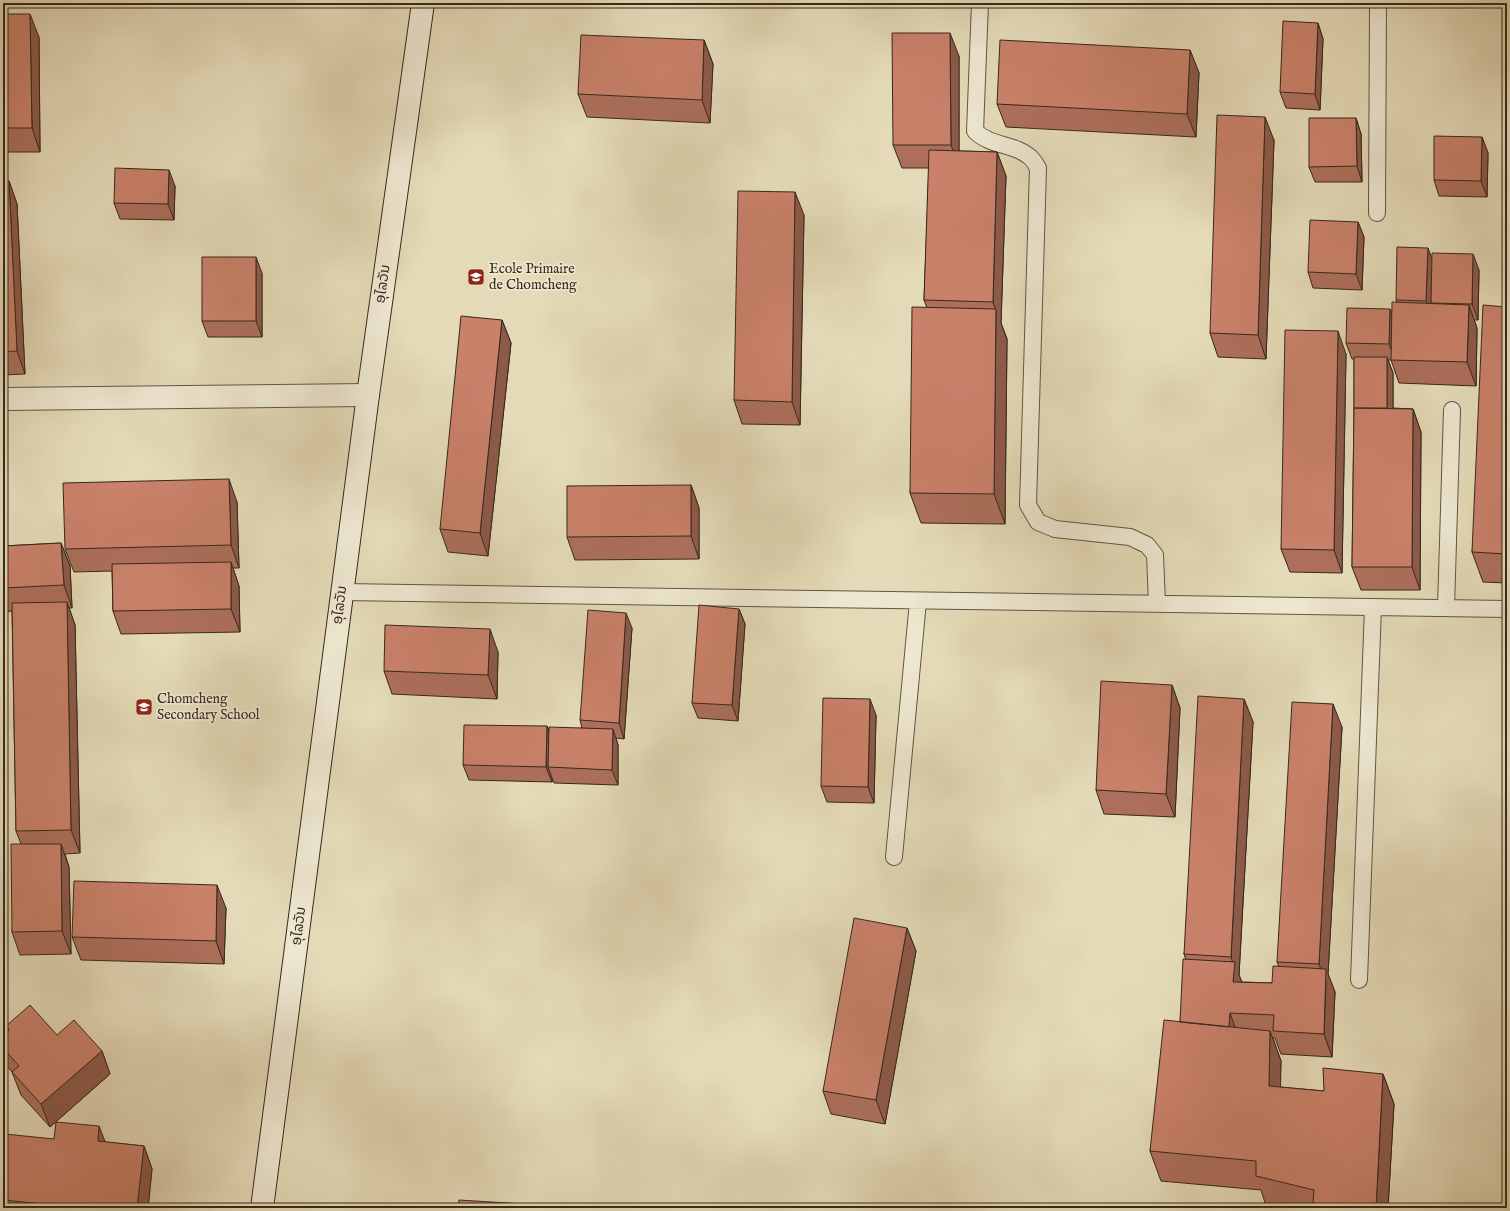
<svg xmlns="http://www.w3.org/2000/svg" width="1510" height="1211" viewBox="0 0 1510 1211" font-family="'IM FELL English','Noto Sans Lao',serif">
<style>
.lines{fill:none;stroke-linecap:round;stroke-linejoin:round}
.lane-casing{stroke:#625444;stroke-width:18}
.street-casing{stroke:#625444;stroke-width:24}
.secondary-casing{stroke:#36281d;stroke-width:24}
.lane{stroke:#ede7d0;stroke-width:16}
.street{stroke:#ede7d0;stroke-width:22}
.secondary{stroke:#ede7d0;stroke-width:22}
.wall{fill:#ad6f5b;stroke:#36281d}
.shaded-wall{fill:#8d5a4a;stroke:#36281d}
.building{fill:#c9816a;stroke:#36281d}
.labels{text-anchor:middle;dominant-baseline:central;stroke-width:3.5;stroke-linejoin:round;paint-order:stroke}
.poi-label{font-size:14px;fill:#36281d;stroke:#ede7d0;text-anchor:start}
.street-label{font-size:14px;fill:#36281d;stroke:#ede7d0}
</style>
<rect width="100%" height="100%" fill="#e4dab7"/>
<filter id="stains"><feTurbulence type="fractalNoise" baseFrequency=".005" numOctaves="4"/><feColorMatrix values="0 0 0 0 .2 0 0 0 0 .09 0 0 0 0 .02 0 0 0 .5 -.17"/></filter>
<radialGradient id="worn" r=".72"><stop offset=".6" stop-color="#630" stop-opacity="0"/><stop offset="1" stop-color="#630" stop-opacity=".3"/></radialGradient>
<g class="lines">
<g class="lane-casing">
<path id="lane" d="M980,3L975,131C991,147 1014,143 1030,157C1033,160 1036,164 1038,168L1028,505L1038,522L1055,529L1130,537L1147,545L1155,555L1157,604
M1377,213L1378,3
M342,592L1507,609
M1446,608L1452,410
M894,857L918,601
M1359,980L1373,607"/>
</g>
<g class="street-casing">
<path id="street" d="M3,399L368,395"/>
</g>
<g class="secondary-casing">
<path id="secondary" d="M262,1208L368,395L423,3"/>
</g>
<use href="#lane" class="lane"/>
<use href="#street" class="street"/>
<use href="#secondary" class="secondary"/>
</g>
<path class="wall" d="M3,14L39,37L40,152H3Z
M1318,23L1323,39L1320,110L1286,108L1280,92Z
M704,40L713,64L710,123L587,117L578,94Z
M1190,50L1199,73L1196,137L1006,127L997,104Z
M959,56V151L997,152L1006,176L1001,323L1007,339L1005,524L921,523L910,493L927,308L924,300L929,168H902L893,145Z
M1356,118L1361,134L1362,182H1315L1309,167Z
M1482,137L1488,153L1487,197L1439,196L1434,180Z
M1274,140L1266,359L1218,357L1210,333Z
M3,181H9L17,204L25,374L3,375Z
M175,186L174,220L120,219L114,203Z
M804,215L800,425L742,424L734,400Z
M1358,222L1364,237L1362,290L1313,288L1308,272Z
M1432,258L1479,270L1478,320H1474L1477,328L1476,386L1399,383L1391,360H1388L1393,373V408L1413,409L1421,432L1420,590H1361L1352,567L1354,408V359H1352L1346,343L1390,309L1392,315L1397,303L1396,300Z
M262,273V337H208L202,321Z
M1507,307V583L1483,582L1472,552Z
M502,320L511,343L488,556L448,552L440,529Z
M1346,354L1342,573L1290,572L1281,549Z
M691,485L699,508V559L575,560L567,537Z
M237,502L239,568H233L239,586L240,632L121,634L113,611L112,571L74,572L65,549Z
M61,543L70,566L72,608H69L75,625L80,853L65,854L69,867L71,954L20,955L12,932L21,844L16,831L12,611L3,612V546Z
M739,609L745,624L738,721L698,718L692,703Z
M632,628L624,739L616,738L618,745V785L554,783L552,778V782L469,780L463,765L547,726L549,731L582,728L580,720Z
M498,652L497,699L392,694L384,671Z
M1172,685L1180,708L1175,817L1104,814L1096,790Z
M1244,699L1253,722L1239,975L1242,982L1272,983L1279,967L1277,962L1342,727L1328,974L1335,992L1332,1057L1281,1054L1275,1038H1273L1281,1061L1280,1087L1324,1091L1383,1074L1394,1104L1388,1208H1275L1266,1206L1261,1190L1161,1181L1150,1151L1180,1022L1186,960L1184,954Z
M876,715L874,803L827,802L821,786Z
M226,908L224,964L81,960L72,937Z
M907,928L916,951L885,1124L831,1114L823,1091Z
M6,1026L57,1035L102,1051L110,1074L50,1127L21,1095L12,1072L5,1064L3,1059V1035L7,1031Z
M105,1142L144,1146L152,1169L148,1208H3V1153Z"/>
<path class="shaded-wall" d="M30,14L39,37L40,152L32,128Z
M1318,23L1323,39L1320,110L1315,94Z
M950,33L959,56V168L951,145Z
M704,40L713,64L710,123L702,100Z
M1190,50L1199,73L1196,137L1187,114Z
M1265,117L1274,140L1266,359L1258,335Z
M1356,118L1361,134L1362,182L1357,166Z
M1482,137L1488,153L1487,197L1481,181Z
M997,152L1006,176L1001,323L1007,339L1005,524L994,494L996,311L993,302Z
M169,170L175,186L174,220L168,204Z
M9,181L17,204L25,374L17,351Z
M795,192L804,215L800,425L792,402Z
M1358,222L1364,237L1362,290L1356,274Z
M1428,248L1434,264L1431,303L1432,308V317L1426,301Z
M1473,254L1479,270L1478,320L1472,304Z
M256,257L262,273V337L256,321Z
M1469,305L1477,328L1476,386L1467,362Z
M1390,309L1396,325L1395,360L1389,344Z
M502,320L511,343L488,556L480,533Z
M1338,331L1346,354L1342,573L1334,550Z
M1387,357L1393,373V424L1387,408Z
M1413,409L1421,432L1420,590L1412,567Z
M229,479L237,502L239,568L231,545Z
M691,485L699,508V559L691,536Z
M61,543L70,566L72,608L64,585Z
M231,562L239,586L240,632L231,609Z
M67,602L75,625L80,853L71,830Z
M739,609L745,624L738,721L732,705Z
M626,613L632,628L624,739L619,723Z
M490,629L498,652L497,699L488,675Z
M1172,685L1180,708L1175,817L1166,794Z
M870,699L876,715L874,803L868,787Z
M1244,699L1253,722L1239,975L1243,985L1233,982L1234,967L1231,957Z
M1333,704L1342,727L1328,974L1335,992L1332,1057L1324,1034L1326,983L1319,964Z
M547,726L553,742L548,767L552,778V782L546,767Z
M613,729L618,745V785L612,770Z
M61,844L69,867L71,954L62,931Z
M217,885L226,908L224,964L216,941Z
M907,928L916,951L885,1124L876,1100Z
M1230,1013L1238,1036L1229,1027Z
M1270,1031L1281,1061L1280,1116L1269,1086Z
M102,1051L110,1074L50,1127L41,1104Z
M1383,1074L1394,1104L1388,1208H1376Z
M99,1126L108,1149L98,1141Z
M144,1146L152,1169L148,1208H137Z"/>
<path class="building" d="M3,14H30L32,128H3Z
M1283,21L1318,23L1315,94L1280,92Z
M892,33H950L951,145H893Z
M581,35L704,40L702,100L578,94Z
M1000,40L1190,50L1187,114L997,104Z
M1217,115L1265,117L1258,335L1210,333Z
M1309,118H1356L1357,166L1309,167Z
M1434,136L1482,137L1481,181L1434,180Z
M929,150L997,152L993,302L924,300Z
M115,168L169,170L168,204L114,203Z
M3,181H9L17,351L3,352Z
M738,191L795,192L792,402L734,400Z
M1310,220L1358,222L1356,274L1308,272Z
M1397,247L1428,248L1426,301L1396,300Z
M1432,253L1473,254L1472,304L1431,303Z
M202,257H256V321H202Z
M1392,302L1469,305L1467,362L1391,360Z
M1483,305L1507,307V554L1472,552Z
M912,307L996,309L994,494L910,493Z
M1347,308L1390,309L1389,344L1346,343Z
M461,316L502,320L480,533L440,529Z
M1285,330L1338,331L1334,550L1281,549Z
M1354,357H1387V408H1354Z
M1354,408L1413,409L1412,567H1352Z
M229,479L231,545L65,549L63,483Z
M691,485V536L567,537V486Z
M61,543L64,585L3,588V546Z
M231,562V609L113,611L112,564Z
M67,602L71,830L16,831L12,603Z
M699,605L739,609L732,705L692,703Z
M588,610L626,613L619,723L580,720Z
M385,625L490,629L488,675L384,671Z
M1101,681L1172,685L1166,794L1096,790Z
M1198,696L1244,699L1231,957L1184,954Z
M823,698L870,699L868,787L821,786Z
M1292,702L1333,704L1319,964L1277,962Z
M464,725L547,726L546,767L463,765Z
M549,727L613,729L612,770L548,767Z
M11,844H61L62,931L12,932Z
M74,881L217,885L216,941L72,937Z
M854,918L907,928L876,1100L823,1091Z
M1183,959L1235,962L1233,982L1272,983L1273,966L1326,969L1324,1034L1273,1031L1274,1015L1230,1013L1229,1027L1180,1022Z
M30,1005L57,1035L74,1020L102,1051L41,1104L12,1072L19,1066L3,1048V1035L9,1030L6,1026Z
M1164,1020L1270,1031L1269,1086L1324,1091L1323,1068L1383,1074L1376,1208H1334L1313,1203L1314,1190L1256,1176V1161L1150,1151Z
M56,1122L99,1126L98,1141L144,1146L137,1208H83L3,1200V1153L5,1134L54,1139Z
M459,1200L540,1205V1208H458Z"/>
<defs>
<g id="school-square" transform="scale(0.9)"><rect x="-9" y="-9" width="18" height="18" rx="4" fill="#8f2418" stroke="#ede7d0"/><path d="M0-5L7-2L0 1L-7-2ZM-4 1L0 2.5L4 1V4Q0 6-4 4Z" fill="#fff"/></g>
</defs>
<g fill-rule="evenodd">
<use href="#school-square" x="476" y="277"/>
<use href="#school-square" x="144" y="707"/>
</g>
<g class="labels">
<g class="poi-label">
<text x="489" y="269">Ecole Primaire<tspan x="489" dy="16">de Chomcheng</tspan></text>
<text x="157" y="699">Chomcheng<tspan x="157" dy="16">Secondary School</tspan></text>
</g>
<g class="street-label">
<text transform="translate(383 284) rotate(-82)">ອຸໄລວັນ</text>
<text transform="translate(340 605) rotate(-83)">ອຸໄລວັນ</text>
<text transform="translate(299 926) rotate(-83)">ອຸໄລວັນ</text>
</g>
</g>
<rect width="1510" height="1211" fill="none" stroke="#e4dab7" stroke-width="16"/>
<rect x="4" y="4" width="1502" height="1203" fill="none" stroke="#36281d" stroke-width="2"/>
<rect x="8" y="8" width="1494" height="1195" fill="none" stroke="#36281d"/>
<rect width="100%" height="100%" filter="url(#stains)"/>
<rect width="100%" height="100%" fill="url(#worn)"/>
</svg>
